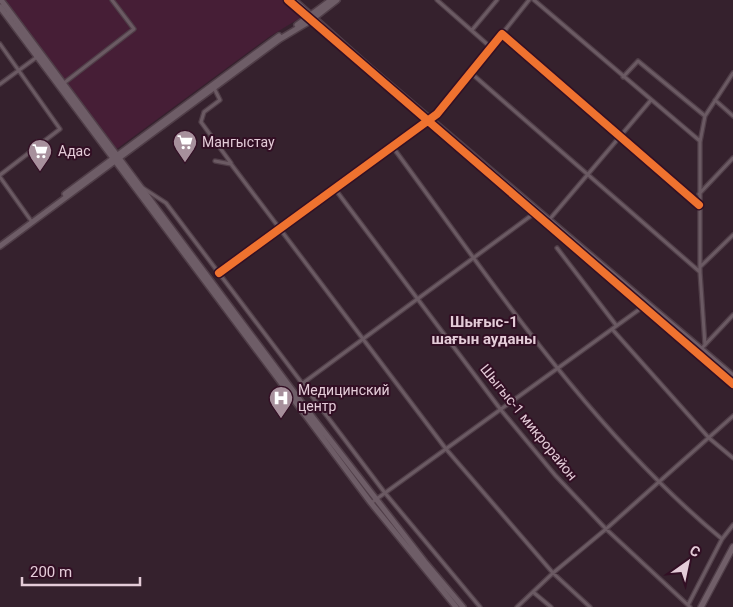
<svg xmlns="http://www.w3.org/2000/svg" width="733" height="607" viewBox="0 0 733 607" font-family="Roboto,sans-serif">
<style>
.built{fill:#461e36}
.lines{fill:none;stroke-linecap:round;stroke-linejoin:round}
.street-casing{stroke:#503e48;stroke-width:5.5}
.secondary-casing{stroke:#503e48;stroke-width:8}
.primary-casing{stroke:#503e48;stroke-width:8}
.street{stroke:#6b5a63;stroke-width:3}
.secondary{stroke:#6e5d67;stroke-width:5}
.primary{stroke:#715f69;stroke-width:5.5}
.cycleway-casing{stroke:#320f24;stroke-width:11}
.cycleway{stroke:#ef722f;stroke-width:8}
.labels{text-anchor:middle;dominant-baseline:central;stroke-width:4;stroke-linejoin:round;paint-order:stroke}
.poi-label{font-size:14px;fill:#e4ccd8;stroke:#320f24;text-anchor:start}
.street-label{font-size:14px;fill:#e4ccd8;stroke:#320f24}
.neighbourhood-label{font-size:15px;font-weight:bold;fill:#e4ccd8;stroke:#320f24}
</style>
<rect width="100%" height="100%" fill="#35212d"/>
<path class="built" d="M4,0H295L308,13L269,37L114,151Z"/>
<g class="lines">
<g class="street-casing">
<path id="street" d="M437,0L487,44L489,49
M534,0L700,141
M472,30L497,0
M502,34L529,0
M0,44L60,129L0,175
M471,73L700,272
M623,77L638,61L705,116
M64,83L134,29L112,0
M0,84L37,57
M214,88L220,100L204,112L201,122L231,163
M715,100L733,116
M392,146C493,283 590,430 722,539
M215,161L231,164L446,449L553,573L590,607
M0,177L32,222
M143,188L166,203L385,493L480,607
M335,189L501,410L555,475L606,529L688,605
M699,194L733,158
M549,220L651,100
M557,248L616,325
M700,267L733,235
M219,273L437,114L502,34L699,205
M612,329L709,438L733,458
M705,345L700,272V142L705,116L733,73
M701,349L733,315
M303,383L536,212
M371,503L644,306
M533,592L551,607
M517,607L553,573L606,529L733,416
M690,607L688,605L722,539L733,525"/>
</g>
<g class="secondary-casing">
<path id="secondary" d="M1,0L314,419L425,562L463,607
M288,0L733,384
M294,0L370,68L733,376
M0,7L371,503L456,607
M297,25L331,0
M65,194L279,36
M0,246L280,39L310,21L337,0"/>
</g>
<g class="primary-casing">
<path id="primary" d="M701,607L733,547"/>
</g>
<use href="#street" class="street"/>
<use href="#secondary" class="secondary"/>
<use href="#primary" class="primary"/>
<g class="cycleway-casing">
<path id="cycleway" d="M288,0L733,384
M219,273L437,114L502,34L699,205"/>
</g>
<use href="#cycleway" class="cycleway"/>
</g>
<defs>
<g id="supermarket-pin" transform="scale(1.25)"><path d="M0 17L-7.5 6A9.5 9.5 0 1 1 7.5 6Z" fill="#a7909c" stroke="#320f24"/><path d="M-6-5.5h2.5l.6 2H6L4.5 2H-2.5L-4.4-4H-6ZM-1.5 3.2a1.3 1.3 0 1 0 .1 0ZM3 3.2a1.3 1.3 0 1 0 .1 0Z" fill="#fff"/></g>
<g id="hospital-pin" transform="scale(1.25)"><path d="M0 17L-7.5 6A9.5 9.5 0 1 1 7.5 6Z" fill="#a7909c" stroke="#320f24"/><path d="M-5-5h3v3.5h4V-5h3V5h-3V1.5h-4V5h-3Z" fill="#fff"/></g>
</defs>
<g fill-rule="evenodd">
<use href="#supermarket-pin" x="185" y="142"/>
<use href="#supermarket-pin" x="40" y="151"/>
<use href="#hospital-pin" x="281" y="398"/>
</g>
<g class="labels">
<g class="poi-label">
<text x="202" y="142">Мангыстау</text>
<text x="58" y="151">Адас</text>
<text x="298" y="390">Медицинский<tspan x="298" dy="16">центр</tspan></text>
</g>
<g class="street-label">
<text transform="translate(529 422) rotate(51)">Шыгыс-1 микрорайон</text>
</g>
<g class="neighbourhood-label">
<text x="484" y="322">Шығыс-1<tspan x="484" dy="17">шағын ауданы</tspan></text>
</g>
</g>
<g transform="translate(688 562) rotate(33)" stroke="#320f24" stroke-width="4" paint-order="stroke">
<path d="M0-4L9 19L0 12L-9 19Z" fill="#e4ccd8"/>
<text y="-8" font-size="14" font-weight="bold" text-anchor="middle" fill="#e4ccd8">С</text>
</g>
<path d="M22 577v8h118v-8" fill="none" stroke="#e4ccd8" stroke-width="2.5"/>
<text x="30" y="577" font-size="15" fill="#e4ccd8" stroke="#320f24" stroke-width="4" paint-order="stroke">200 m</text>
</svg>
